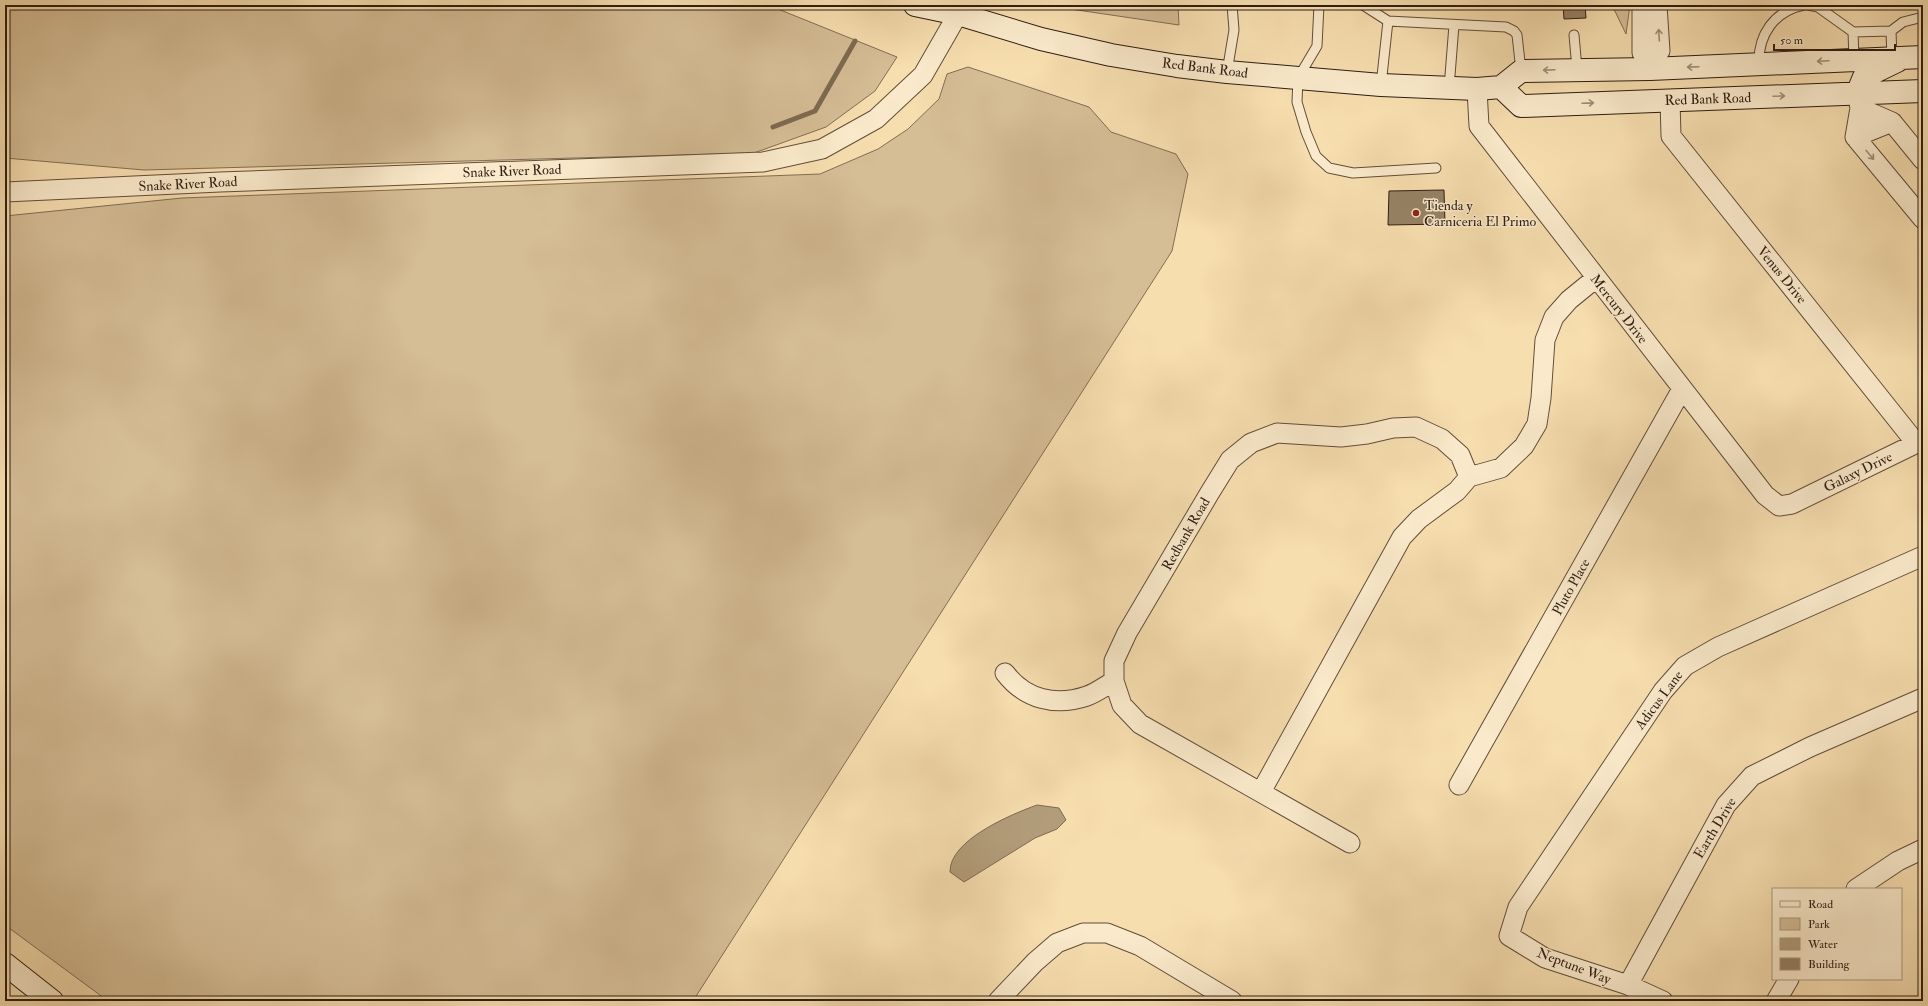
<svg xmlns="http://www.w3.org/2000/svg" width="1928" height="1006" viewBox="0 0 1928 1006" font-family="'IM FELL Double Pica',serif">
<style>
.green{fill:#d5bd95;stroke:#816e54}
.water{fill:#b29d7a;stroke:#7d6a51}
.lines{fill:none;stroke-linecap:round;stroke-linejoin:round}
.stream{stroke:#7d6a51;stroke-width:5}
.building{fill:#968265;stroke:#2d1e14}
.lane-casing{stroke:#604e3b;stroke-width:11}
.street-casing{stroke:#604e3b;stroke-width:21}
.secondary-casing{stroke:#2d1e14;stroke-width:24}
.lane{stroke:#faeacb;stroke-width:9}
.street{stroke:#faeacb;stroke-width:19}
.secondary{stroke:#faeacb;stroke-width:22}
.oneway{stroke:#9e8e79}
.poi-dot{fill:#8f2418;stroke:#faeacb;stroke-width:1.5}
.labels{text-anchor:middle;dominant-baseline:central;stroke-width:3;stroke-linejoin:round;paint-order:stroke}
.street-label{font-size:14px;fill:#2d1e14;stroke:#faeacb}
.poi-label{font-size:14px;fill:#2d1e14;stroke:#faeacb;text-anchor:start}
</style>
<rect width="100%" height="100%" fill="#f7deaf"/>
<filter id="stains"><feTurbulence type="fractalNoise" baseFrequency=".005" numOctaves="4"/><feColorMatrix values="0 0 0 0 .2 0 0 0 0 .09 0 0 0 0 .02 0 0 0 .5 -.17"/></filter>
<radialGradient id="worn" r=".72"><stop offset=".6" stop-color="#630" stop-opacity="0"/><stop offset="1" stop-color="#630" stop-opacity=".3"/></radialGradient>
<path class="green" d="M5,5H768L897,57L875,91L826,127L754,153L144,170L5,158Z
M1047,5H1178L1179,25L1050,6Z
M1612,5H1630L1626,34Z
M968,67L1089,107L1111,132L1176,154L1188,174L1172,251L693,1001H108L5,925V216L182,198L820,174L878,149L908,129L939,99L947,74Z"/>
<path class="water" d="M1037,805L1059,808L1066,820L1057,829L1035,838L964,882L950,872C949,840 1012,814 1037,805Z"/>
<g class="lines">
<path class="stream" d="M773,127L815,111L855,41"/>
</g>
<path class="building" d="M1563,5H1585L1586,18L1564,19Z
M1444,190L1445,224L1388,225L1389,191Z"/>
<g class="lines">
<g class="lane-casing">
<path id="lane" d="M1319,5L1317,46L1298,78L1297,102L1306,132L1316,156L1329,168L1353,173L1436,168
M1363,5L1388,21L1506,27L1514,31L1517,35L1521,71
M1808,5L1818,7L1853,32L1854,59
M1891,31L1903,22L1923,17
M1853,32L1891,31L1892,58
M1574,35L1577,69
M1759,64C1758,35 1774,11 1804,5
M1227,72L1234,30L1232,5
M1381,85L1388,21
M1449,88L1454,25"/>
</g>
<g class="street-casing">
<path id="street" d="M1642,5V53L1650,62V69
M1650,62L1660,51L1657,5
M1477,89L1479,126L1765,495L1779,506L1792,504L1923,440
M1857,94L1860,108L1855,137L1923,219
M1670,100L1671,136L1916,443
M1860,108L1892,122L1923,160
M1855,137L1892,122
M5,192L220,182L763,162L822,149L876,119L923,75L958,14
M1005,673C1025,699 1055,707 1087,696C1096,693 1105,686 1114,681
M1459,785L1682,389
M1261,792L1402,537L1419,519L1457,491L1469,477L1501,468L1524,446L1537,424L1541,398L1545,340L1554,317L1569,300L1596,278
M1350,843L1140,724L1122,705L1114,681V661L1127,633L1209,494L1230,460L1251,443L1277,433L1341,437L1367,434L1393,428L1416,427L1442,439L1460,455L1469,477
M1856,889L1898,861L1923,849
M1628,985L1726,805L1752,776L1810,747L1923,698
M998,1001L1035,962L1057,943L1083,933H1107L1140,946L1232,1001
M1663,1001L1628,985L1545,958L1509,936L1518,907L1663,691L1685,666L1718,647L1923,556
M1776,1001L1789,979"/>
</g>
<g class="secondary-casing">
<path id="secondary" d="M915,5L958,14L1041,39L1111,55L1177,66L1227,72L1381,85L1477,89L1501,87L1521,71L1650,69L1923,57
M1501,87L1521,106L1923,91
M1857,94L1864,77L1897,61
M5,964L52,1001"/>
</g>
<use href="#lane" class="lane"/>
<use href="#street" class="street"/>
<use href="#secondary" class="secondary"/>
</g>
<defs><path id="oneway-shaft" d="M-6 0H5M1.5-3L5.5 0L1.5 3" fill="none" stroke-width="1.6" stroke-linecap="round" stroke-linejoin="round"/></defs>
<g class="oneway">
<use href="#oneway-shaft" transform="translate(1659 35) rotate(-93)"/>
<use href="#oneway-shaft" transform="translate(1823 61) rotate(177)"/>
<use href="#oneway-shaft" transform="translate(1693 67) rotate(178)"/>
<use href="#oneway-shaft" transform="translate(1549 70) rotate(178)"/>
<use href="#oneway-shaft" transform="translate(1779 96) rotate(-2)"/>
<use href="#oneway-shaft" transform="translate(1588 103) rotate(-2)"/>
<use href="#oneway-shaft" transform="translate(1870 155) rotate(50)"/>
</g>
<circle class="poi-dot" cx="1416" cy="213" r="4"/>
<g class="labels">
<g class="street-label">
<text transform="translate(1205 68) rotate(7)">Red Bank Road</text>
<text transform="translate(1708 99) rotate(-2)">Red Bank Road</text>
<text transform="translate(512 171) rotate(-2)">Snake River Road</text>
<text transform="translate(188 184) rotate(-3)">Snake River Road</text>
<text transform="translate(1782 275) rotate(51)">Venus Drive</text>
<text transform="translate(1619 309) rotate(52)">Mercury Drive</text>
<text transform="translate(1858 472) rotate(-26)">Galaxy Drive</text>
<text transform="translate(1186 534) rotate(-60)">Redbank Road</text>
<text transform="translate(1571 587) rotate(-61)">Pluto Place</text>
<text transform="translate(1659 700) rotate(-53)">Adicus Lane</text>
<text transform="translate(1715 828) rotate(-59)">Earth Drive</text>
<text transform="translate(1574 966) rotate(21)">Neptune Way</text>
</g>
<g class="poi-label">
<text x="1424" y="205">Tienda y<tspan x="1424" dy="16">Carniceria El Primo</tspan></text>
</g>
</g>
<rect width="1928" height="1006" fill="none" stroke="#f7deaf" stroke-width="20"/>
<rect x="6" y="6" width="1916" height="994" fill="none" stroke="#2d1e14" stroke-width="2"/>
<rect x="10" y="10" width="1908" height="986" fill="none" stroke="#2d1e14"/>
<rect x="1772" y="888" width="130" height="92" fill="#faeacb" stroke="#a89882"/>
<rect x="1780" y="901" width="20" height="6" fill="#faeacb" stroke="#a89882"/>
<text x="1808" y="908" font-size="12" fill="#2d1e14">Road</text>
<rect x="1780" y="918" width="20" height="12" fill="#d5bd95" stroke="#a89882"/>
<text x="1808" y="928" font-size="12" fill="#2d1e14">Park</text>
<rect x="1780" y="938" width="20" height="12" fill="#b29d7a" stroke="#a89882"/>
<text x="1808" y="948" font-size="12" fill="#2d1e14">Water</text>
<rect x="1780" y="958" width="20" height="12" fill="#968265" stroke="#a89882"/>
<text x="1808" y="968" font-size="12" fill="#2d1e14">Building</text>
<path d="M1774 44v6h121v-6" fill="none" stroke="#2d1e14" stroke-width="2"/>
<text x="1780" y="44" font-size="12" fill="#2d1e14" stroke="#faeacb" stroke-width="3" paint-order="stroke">50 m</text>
<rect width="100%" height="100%" filter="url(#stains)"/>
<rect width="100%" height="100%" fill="url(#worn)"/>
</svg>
